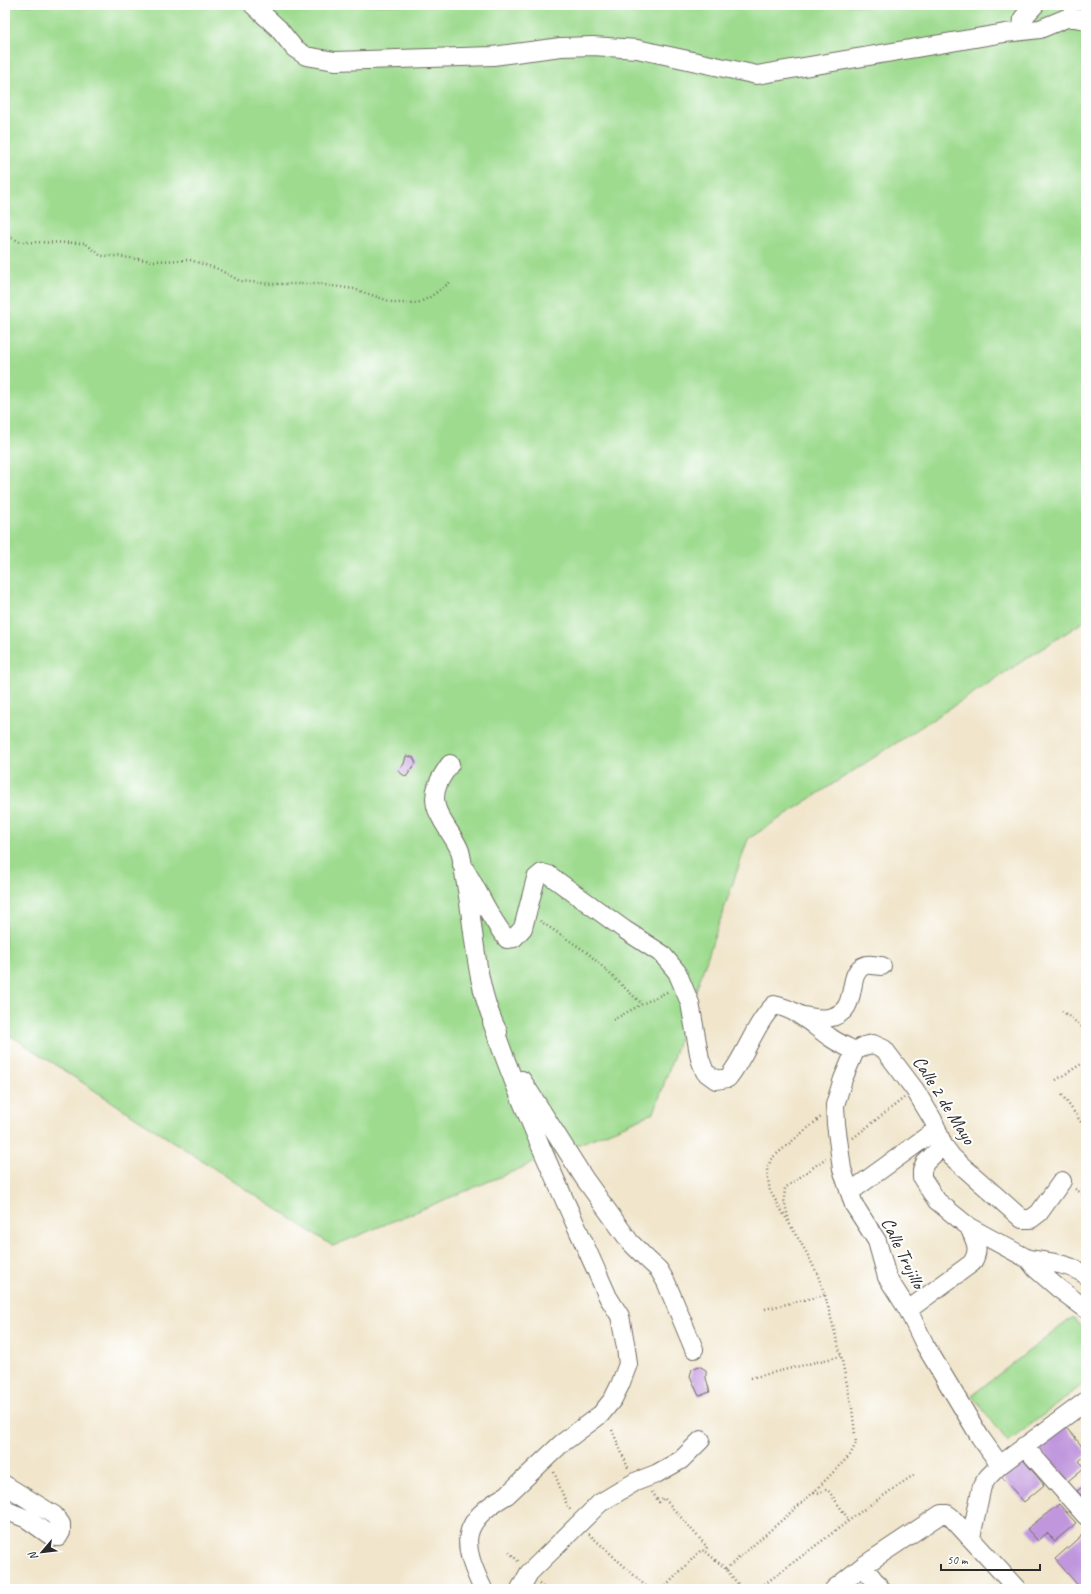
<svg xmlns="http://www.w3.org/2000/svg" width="1091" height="1594" viewBox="0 0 1091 1594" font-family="Caveat,sans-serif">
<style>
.green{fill:#9edb8f;stroke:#64835d}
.building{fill:#c097dd}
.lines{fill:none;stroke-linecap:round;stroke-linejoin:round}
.minor-casing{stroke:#706c63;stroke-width:20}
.path{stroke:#706c63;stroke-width:2.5;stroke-dasharray:1 3;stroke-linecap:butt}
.minor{stroke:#fff;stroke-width:18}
.labels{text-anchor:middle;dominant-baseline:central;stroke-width:4;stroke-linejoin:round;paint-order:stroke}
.street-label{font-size:19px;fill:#2b2b2b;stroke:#fff}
</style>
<rect width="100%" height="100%" fill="#fff"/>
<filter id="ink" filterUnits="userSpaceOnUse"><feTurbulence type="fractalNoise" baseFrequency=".025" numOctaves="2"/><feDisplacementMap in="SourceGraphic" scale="8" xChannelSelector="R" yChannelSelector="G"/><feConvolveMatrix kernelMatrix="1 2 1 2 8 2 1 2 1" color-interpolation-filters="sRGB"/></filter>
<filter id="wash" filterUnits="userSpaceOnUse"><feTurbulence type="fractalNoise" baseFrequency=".012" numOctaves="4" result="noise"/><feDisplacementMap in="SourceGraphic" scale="16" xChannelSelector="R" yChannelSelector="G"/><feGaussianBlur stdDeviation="0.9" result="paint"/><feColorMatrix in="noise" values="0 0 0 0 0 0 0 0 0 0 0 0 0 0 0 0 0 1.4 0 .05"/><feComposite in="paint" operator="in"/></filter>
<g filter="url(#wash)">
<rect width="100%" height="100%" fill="#f1e6cc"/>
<path class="green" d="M5,5H1086V620L748,839L654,1113L333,1246L5,1032Z
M1073,1317L1086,1334V1382L1008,1442L972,1395Z"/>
<g id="blocks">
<path class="building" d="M406,756L413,757L416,763L406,777L398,771L404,764Z
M699,1366L706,1370V1378L710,1392L699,1396L690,1376L692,1369Z
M1064,1425L1086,1451V1455L1079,1461L1085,1467L1068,1481L1036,1446Z
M1020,1456L1044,1485L1024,1502L999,1474Z
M1086,1484V1500L1077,1491Z
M1059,1504L1076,1523L1055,1541L1047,1533L1038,1541L1027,1529Z
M1084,1533L1086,1535V1589H1081L1055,1559Z"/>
</g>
</g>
<g filter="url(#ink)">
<use href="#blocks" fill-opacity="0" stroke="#706c63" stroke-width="1"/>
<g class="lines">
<g class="minor-casing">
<path id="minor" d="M253,5L278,28L294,48L306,56L335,61L493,56L561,47L593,46L637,49L757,75L1005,33L1040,29L1069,17L1086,20
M1022,31L1023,18L1035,5
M450,764C441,777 432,789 436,806C439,820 455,837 460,851C463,862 464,874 466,884C475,933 475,987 498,1032
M462,865C478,889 489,918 507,939L514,938L523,928L536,878L542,873L549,875L625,930L662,954L677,972L690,1003L700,1059L705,1072L716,1080L728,1078C746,1056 754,1025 774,1005C799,1010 811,1024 831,1038C838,1043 847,1047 855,1051L864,1046L873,1044L884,1049L915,1090L933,1120L943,1145L952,1157L1022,1219H1031L1039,1213L1062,1181
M803,1016C811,1017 820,1020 828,1018C863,1012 843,972 866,965C871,964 877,966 882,966
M855,1051L843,1079L835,1105L836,1124L842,1169L854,1205L877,1241L887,1277L908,1310L925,1345L980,1437L1000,1465
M522,1080L584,1178L630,1242L646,1258L659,1270L666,1282L694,1349
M943,1145L925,1163L922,1170V1178L937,1201L969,1227L1028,1259L1036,1269L1058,1288L1086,1309
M850,1192L937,1129
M1028,1259C1048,1262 1068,1263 1086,1275
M908,1310L972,1263C981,1249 975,1241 969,1227
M1024,1446L1086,1516
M5,1485L54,1515L61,1524V1532L58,1537L51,1536L27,1519L5,1510
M971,1537L982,1486L988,1477L1000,1465L1086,1401
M863,1566L881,1589
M483,1589C461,1543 459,1522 507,1495L561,1444L601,1414L613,1399L620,1385L628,1364L626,1348L620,1316L608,1297C568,1206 524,1116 492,1022
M520,1589L529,1573L600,1503L635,1482L656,1474L681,1460L701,1440
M834,1589L863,1566L941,1514H947L951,1517L1017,1589"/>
</g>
<path class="path" d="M5,234L20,242L85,243L101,256H116L152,261L190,260L218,269L240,281L272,284H318L354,289L395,303H418L430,297L452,281
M540,921L588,953L642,1004
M1062,1011L1086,1030
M613,1020L642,1004L669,991
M1056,1080L1086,1061
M1062,1095L1086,1129
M853,1138L904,1098
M1075,1189L1086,1196
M789,1221L784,1200L785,1188L826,1158
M765,1309L825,1295
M751,1378L841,1356
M612,1430L629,1470
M554,1472L567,1505L571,1511
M652,1492L659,1502L664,1498L707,1547L705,1551
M814,1492L820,1493L826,1490H828L849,1520
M589,1534L649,1589
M509,1552L520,1563
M726,1569L814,1492L850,1455L856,1443L852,1408L841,1356L825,1295L817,1273L805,1250L770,1191L768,1179L767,1168L772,1158L821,1117
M539,1584L545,1589
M663,1589L701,1550L705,1551L726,1569L742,1589
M758,1589L867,1507L915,1474"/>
<use href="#minor" class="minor"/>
</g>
</g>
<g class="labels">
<g class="street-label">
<text transform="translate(944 1100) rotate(58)">Calle 2 de Mayo</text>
<text transform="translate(903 1253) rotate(64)">Calle Trujillo</text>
</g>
</g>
<rect width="1091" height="1594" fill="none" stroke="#fff" stroke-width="20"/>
<g transform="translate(42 1552) rotate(242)" stroke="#ffffff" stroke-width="3" paint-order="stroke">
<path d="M0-3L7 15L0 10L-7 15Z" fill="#2b2b2b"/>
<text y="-6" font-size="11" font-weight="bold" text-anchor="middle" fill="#2b2b2b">N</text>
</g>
<path d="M941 1564v6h99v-6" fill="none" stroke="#2b2b2b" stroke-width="2"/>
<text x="947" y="1564" font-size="12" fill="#2b2b2b" stroke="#ffffff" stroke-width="3" paint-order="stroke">50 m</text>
</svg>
